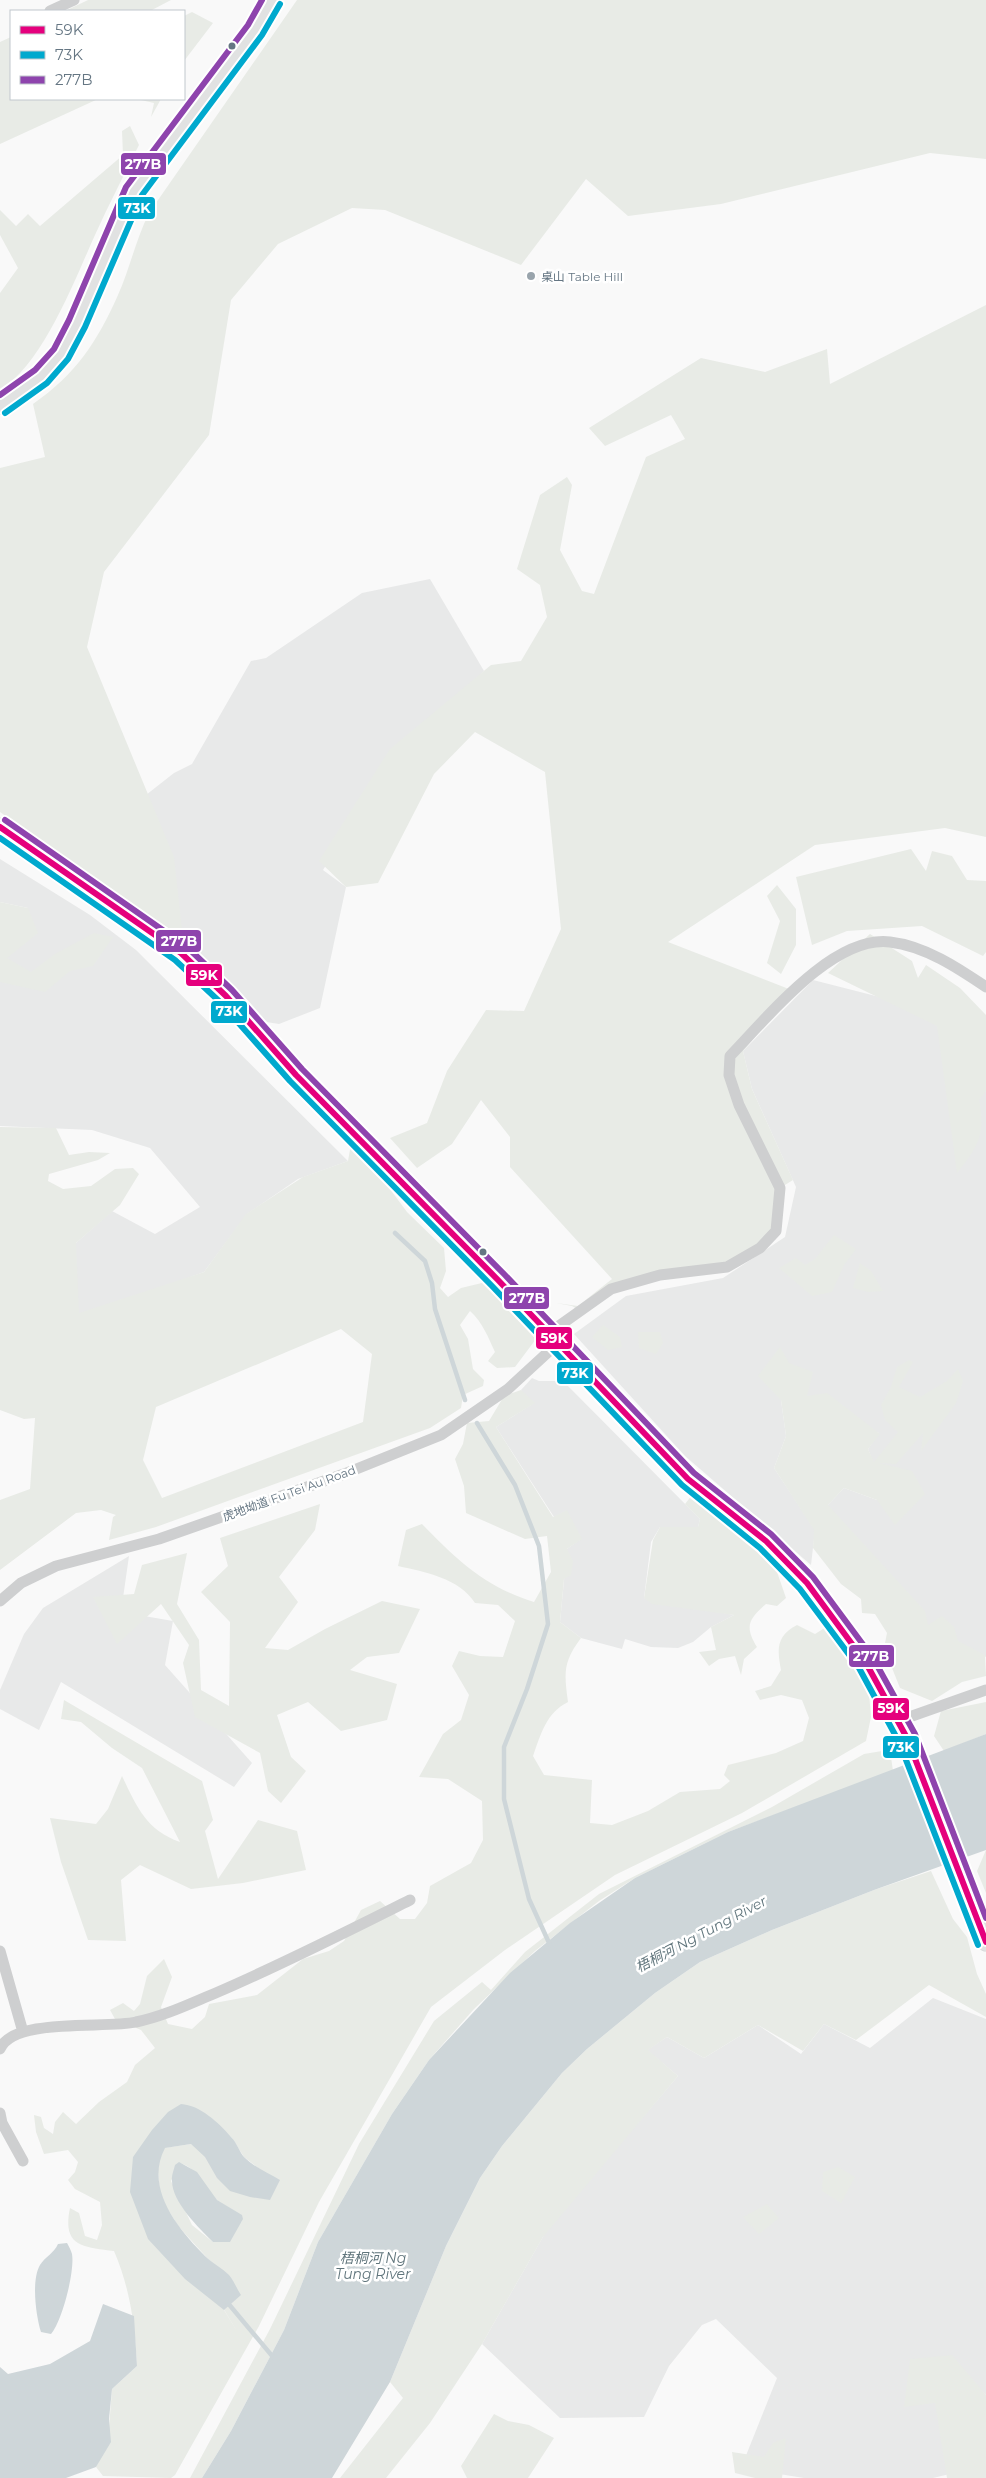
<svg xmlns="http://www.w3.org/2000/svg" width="986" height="2478" viewBox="0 0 986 2478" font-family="Montserrat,'Noto Sans SC',sans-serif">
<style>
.built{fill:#e8e9e9}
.green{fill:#e8ebe6;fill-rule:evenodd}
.water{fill:#ced6d9}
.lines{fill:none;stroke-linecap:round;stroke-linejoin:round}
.stream{stroke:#ced6d9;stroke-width:4.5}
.secondary-casing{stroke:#d5d6d7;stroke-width:18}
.primary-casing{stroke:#d5d6d7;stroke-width:19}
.street{stroke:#cecfd0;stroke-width:11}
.secondary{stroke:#e1e2e2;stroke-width:16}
.primary{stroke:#e1e2e2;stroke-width:18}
.bus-1-casing{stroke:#fff;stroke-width:10}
.bus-2-casing{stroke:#fff;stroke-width:10}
.bus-3-casing{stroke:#fff;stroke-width:10}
.bus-1{stroke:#e5007d;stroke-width:6}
.bus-2{stroke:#00a9ce;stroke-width:6}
.bus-3{stroke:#8e44ad;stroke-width:6}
.bus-dot{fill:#657683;stroke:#fff;stroke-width:2}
.poi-dot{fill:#99a4ac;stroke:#fff;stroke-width:2}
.labels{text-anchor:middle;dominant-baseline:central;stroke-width:5;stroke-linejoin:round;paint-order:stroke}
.poi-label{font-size:12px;fill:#657683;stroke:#fff;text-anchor:start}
.street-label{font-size:12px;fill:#657683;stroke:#fff}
.water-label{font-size:14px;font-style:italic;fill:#60757c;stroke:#fff}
.line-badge{stroke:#fff;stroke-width:2}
.badge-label{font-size:14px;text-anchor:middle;font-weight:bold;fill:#fff}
</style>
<rect width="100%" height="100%" fill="#f9f9f9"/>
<path class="built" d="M430,579L484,671L390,762L323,870L346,887L320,1008L279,1024L260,1021L135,895L109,824L174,773L192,764L251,661L266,658L362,593Z
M0,859L90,915L136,950L348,1161L298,1179L247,1214L204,1272L116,1304L41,1324L0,1262L76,1243L112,1211L155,1234L200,1207L150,1148L92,1130L0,1126V960L28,908L0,902Z
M813,980L966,1019L986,1074V1657L928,1626L825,1508L844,1488L877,1500L873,1462L868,1449L879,1433L781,1400L786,1436L774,1468L815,1530L811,1565L685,1456L574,1334L626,1296L723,1278L785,1237L796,1187L752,1089L743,1051Z
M532,1378L539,1381H563L700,1519L698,1527H660L651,1542L644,1598L734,1615L711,1627L693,1642L678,1648L651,1647L625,1639L622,1649L581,1638L560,1622L567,1549L581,1539L554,1517L496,1427L531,1405L521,1390Z
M129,1556L121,1612L173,1621L165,1665L252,1763L234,1787L61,1682L39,1730L0,1709V1690L24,1634L43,1608Z
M933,1998L986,2019V2395L979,2388L958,2472L933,2478H804L741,2468L777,2378L716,2319L702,2325L669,2366L644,2417L560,2418L482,2344L548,2228L678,2076L647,2050L667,2037L704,2058L758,2025L801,2054L824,2024L870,2048Z"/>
<path class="green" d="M88,0H171L150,11H65Z
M297,0H986V159L930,153L721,204L628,216L586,179L521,265L385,210L352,208L278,244L231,300L209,435L104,572L87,647L174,857L183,939L0,812V468L45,457L33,404C76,374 97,342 118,295C130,268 136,239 149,213Z
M192,12L213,23L184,61V16Z
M11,37V99H161L151,117L154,103L141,100L98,99L0,144V42Z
M130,126L139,145C124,175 109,204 95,235C75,279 43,364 0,390V293L18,268L0,235V210L16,226L28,214L40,226L123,155L122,131Z
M986,305V837L945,828L815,845L668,942L794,991L743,1051L752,1089L793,1180L780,1188L771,1236L731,1265L610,1287L579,1310L572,1306L556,1303L578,1306L612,1279L510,1167V1137L481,1100L452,1144L417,1168L390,1138L427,1123L447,1071L486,1010L524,1011L561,929L545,772L475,732L434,774L378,883L346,887L319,861L390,749L491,665L521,661L547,617L540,585L517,569L540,495L567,477L572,485L560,550L582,591L594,594L646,457L685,439L671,415L605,446L589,428L701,358L765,372L827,349L830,384Z
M911,849L926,871L932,851L952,856L967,880L986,881V952L983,956L922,926L847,931L812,945L796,877Z
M777,885L796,909V945L781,974L767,963L780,921L767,896Z
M0,902L28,908L38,933L7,958L31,972L55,954L94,933L113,937L93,966L70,971L45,992L0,982Z
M870,934L912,961L918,978L926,965L960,988L986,1015V1091L979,1100C986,1134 978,1147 957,1173L937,1026L828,973Z
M0,1127L56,1128L69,1155L89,1152L110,1153L98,1160L49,1174L48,1181L63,1189L91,1186L115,1169L133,1168L139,1174L120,1205L76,1243L79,1313L204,1272L246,1214L303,1177L348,1161L351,1144L378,1173L407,1212L444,1248L446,1271L440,1288L448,1297L461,1288L486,1282L514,1306L539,1335L515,1367L497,1368L488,1361L495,1352C488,1337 483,1323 470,1311L460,1325L468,1339L473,1369L484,1380L483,1386L463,1395L461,1408L430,1428L156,1527L109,1540L113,1517L116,1515L101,1510L76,1513L0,1570V1500L30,1489L35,1418L24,1419L0,1410ZM341,1329L372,1354L363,1422L162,1498L143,1460L156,1407Z
M834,1235L856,1249L844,1265L832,1292L812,1296L779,1268L796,1258L805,1265L815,1259Z
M860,1263L871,1271L883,1291L868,1292L853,1288Z
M603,1325L620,1337L622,1347L608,1350L592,1337Z
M638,1332H660L663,1343L656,1354L639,1348Z
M780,1347L789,1363L813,1372L807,1396L827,1393L880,1434L868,1449L874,1462L898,1432L885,1420L881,1405L891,1387L897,1367L909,1360L913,1362L899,1387L920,1397L947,1381L958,1369L963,1381L956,1403L921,1451L923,1433L896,1464L879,1463L912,1471L925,1494L895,1525L877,1500L844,1488L828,1505L925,1611L928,1625L942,1616L954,1627L958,1641L985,1655L986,1676L962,1682L932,1701L900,1688L884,1648L887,1633L875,1614L862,1613L861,1599L841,1584L813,1548L814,1530L774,1468L786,1436L781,1400L758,1376Z
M521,1390L535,1403L496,1427L553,1517L567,1510L582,1539L567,1549L573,1561L571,1575L564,1579L560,1622L581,1638C563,1662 564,1673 568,1702C546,1713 541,1734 533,1756L544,1775L592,1780L590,1823L612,1825L648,1811L680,1792L720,1789L730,1781L724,1775L728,1765L776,1753L803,1741L809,1718L802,1700L781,1695L760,1700L755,1691L771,1686L781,1670C777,1649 776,1636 797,1625L815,1634L831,1624L868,1681L871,1717L866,1741L742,1813L615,1875L505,1950L431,2007L319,2202L259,2326L175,2475L171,2478L103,2476L96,2467L108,2441L112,2389L137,2366C135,2325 130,2288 114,2251C82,2247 62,2246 70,2208L79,2213L85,2236L97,2240L102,2225L100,2202L75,2189L68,2180L75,2172L78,2162L68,2150L44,2154L36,2132L34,2115L41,2117L44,2128L53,2134L55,2122L63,2112L76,2124L99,2102L127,2082L135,2065L155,2048L141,2030L115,2019L110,2010L123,2003L134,2011L140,2004L147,1976L164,1959L172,1977L161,2007L168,2024L192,2029L205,2017L209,2004L257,1995L303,1959L329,1951L344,1941L361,1910L380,1901L400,1919H415L427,1903L430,1886L471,1863L483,1840L482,1801L448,1779L419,1777L443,1734L461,1720L469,1695L452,1666L459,1651L480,1656L503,1657L515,1621L498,1605L475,1603C459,1578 425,1572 398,1566L406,1530L422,1524C457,1560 485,1587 534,1602L551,1572L547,1536L525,1539L466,1513L464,1486L455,1459L463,1444L467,1423L489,1421L504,1396ZM211,2118L232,2138L244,2157L261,2170L191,2144L164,2148L157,2160L160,2197L179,2227L239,2293L224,2310L238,2333L133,2157ZM179,2163C200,2168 202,2188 218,2201C227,2208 238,2210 242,2221L213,2242L192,2225L171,2181Z
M696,1490L700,1502L719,1514L775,1566L786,1598L777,1606L766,1604C749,1619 744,1626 757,1647L744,1659L741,1675L735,1656L719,1659L709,1666L699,1652L716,1650L711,1627L734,1615L652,1604L644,1598L653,1540L660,1527H698L700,1519L685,1504Z
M320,1504L315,1530L279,1577L298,1602L265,1648L288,1650L325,1629L382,1601L420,1609L399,1653L367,1657L350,1670L397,1684L387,1720L341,1731L308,1702L277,1715L291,1757L306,1771L281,1803L268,1791L260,1753L195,1717L183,1663L189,1645L161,1604L117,1644L93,1597L134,1594L142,1565L187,1553L177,1604L199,1640L201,1690L229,1706L230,1622L201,1592L228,1566L220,1538Z
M64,1700L202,1781L213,1820L205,1831L218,1879L258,1820L297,1831L306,1870L243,1883L191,1889L140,1865L121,1880L126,1941L88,1940L61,1862L50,1818L96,1824L108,1809L122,1776C137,1807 146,1830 180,1842L142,1768L112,1748L81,1722L61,1719Z
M986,1702V1734L944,1751L934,1736L941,1711Z
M882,1751L891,1757L893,1771L728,1832L635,1878L599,1901L535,1951L474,2009L429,2060L392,2114L318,2242L284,2330L231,2431L202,2478H190L270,2329L359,2144L434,2021L482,1982L491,1990L525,1952L599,1894L772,1807L864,1754Z
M986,1850V1893L977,1871Z
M931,1871L953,1919L967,1937L977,1974L986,1994V2017L929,1985L856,2040L824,2024L803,2051L758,2025L704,2058L667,2037L648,2050L678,2076L543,2237L482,2344L430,2423L386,2478H340L403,2398L390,2382L446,2246L480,2178L502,2146L562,2073L587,2049L655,1993L700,1962L772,1930L874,1890Z
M838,2167L855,2177L841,2203L822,2191L823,2172Z
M767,2204L779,2218L759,2234L743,2217Z
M952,2355L986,2395V2478H947L935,2403L904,2407L910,2359Z
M494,2414L508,2421L529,2425L554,2438L528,2478H467L461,2466Z
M786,2438L782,2478H755L735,2473L732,2452L764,2457L773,2443Z"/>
<path class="water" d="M986,1734V1850L874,1890L772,1930L700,1962L655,1993L587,2049L562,2073L502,2146L480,2178L446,2246L390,2382L332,2478H202L231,2431L284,2330L318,2242L392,2114L429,2060L510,1973L570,1923L635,1878L728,1832Z
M181,2104C200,2105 219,2123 231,2137C237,2143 239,2151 244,2157C254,2167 268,2173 280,2180L270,2200L250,2197L230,2191L217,2178L205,2157L191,2144L165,2148C144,2188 178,2229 205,2256C212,2263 222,2268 229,2275C234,2281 237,2289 241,2295L224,2310L185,2279L148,2239L130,2192L133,2157L152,2130L168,2112Z
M179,2162L197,2172L217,2200L242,2215L243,2219L230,2242H213C199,2228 172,2202 172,2181C171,2176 174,2170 175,2165Z
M67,2243C69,2247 71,2250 72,2254C75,2271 62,2322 51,2334L41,2332C36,2316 31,2280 40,2265C45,2257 54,2253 58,2244Z
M103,2304L134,2316L137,2366L112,2389L109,2419L111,2442L96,2467L66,2478H0V2367L8,2374L50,2364L90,2341Z"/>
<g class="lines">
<path class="stream" d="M395,1233L425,1261L432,1283L435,1309L465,1400
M477,1423L515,1485L539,1546L548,1624L527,1689L504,1747V1799L529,1899L550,1945
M227,2302L273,2357"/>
<g class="secondary-casing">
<path id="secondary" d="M0,406L41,377L61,354L77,324L134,191L255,30L272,0"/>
</g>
<g class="primary-casing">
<path id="primary" d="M0,827L181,953L226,996L296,1075L498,1280L688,1479L766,1541L807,1583L866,1663L907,1738L986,1942"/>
</g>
<path class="street" d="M50,11L74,0
M549,1333L611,1289L660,1275L727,1267L760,1248L776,1231L780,1188L739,1105L729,1075L730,1056C767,1018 833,935 890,942C925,946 958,968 986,987
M0,1601L21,1583L56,1566L159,1539L344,1474L441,1435L508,1389L558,1343
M898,1721L986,1690
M0,1951L23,2032
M0,2049C13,2017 106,2029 136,2022C165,2016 191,2003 218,1992C283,1964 346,1932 410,1900
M0,2113L2,2123L23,2161"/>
<use href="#secondary" class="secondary"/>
<use href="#primary" class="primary"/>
<g class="bus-1-casing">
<path id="bus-1" d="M0,827L181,953L226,996L296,1075L498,1280L688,1479L766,1541L807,1583L866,1663L907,1738L986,1942"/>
</g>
<g class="bus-2-casing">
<path id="bus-2" d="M5,413L47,383L68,359L85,327L142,195L262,35L280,4
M0,838L175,960L220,1002L290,1081L492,1286L682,1485L760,1548L800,1589L859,1668L899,1742L978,1945"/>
</g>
<g class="bus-3-casing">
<path id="bus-3" d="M0,395L35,370L54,349L69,320L126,187L248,25L262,0
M5,820L187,947L232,990L302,1069L504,1274L694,1473L771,1534L813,1577L873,1658L915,1734L986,1918"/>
</g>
<use href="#bus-1" class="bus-1"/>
<use href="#bus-2" class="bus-2"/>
<use href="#bus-3" class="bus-3"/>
</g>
<g class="bus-dot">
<circle cx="232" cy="46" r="4.5"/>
<circle cx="483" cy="1252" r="4.5"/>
</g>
<circle class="poi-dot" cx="531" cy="276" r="5"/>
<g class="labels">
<g class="poi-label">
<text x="541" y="276">桌山 Table Hill</text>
</g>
<g class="street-label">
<text transform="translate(289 1493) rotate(-20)">虎地坳道 Fu Tei Au Road</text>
</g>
<g class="water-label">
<text transform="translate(701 1934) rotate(-28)">梧桐河 Ng Tung River</text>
<text x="373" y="2258">梧桐河 Ng<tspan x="373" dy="16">Tung River</tspan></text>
</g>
</g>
<g class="line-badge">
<rect x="120" y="152" width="47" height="24" rx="5" fill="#8e44ad"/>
<rect x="117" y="196" width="39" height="24" rx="5" fill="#00a9ce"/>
<rect x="155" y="929" width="47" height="24" rx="5" fill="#8e44ad"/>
<rect x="185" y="963" width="38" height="24" rx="5" fill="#e5007d"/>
<rect x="210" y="1000" width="38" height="24" rx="5" fill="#00a9ce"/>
<rect x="503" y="1286" width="47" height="24" rx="5" fill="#8e44ad"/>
<rect x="535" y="1326" width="38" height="24" rx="5" fill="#e5007d"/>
<rect x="556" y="1361" width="38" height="24" rx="5" fill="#00a9ce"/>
<rect x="848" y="1644" width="47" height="24" rx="5" fill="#8e44ad"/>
<rect x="872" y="1697" width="38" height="24" rx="5" fill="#e5007d"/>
<rect x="882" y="1735" width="38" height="24" rx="5" fill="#00a9ce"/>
</g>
<g class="badge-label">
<text x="143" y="169">277B</text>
<text x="137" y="213">73K</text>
<text x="179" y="946">277B</text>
<text x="204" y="980">59K</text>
<text x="229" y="1016">73K</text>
<text x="527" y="1303">277B</text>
<text x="554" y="1343">59K</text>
<text x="575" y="1378">73K</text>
<text x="871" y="1661">277B</text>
<text x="891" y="1713">59K</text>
<text x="901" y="1752">73K</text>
</g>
<rect x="10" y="10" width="175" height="90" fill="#ffffff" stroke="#c1c8cd"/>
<rect x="20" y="26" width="25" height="8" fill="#e5007d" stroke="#c1c8cd"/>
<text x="55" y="35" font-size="15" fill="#657683">59K</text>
<rect x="20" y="51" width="25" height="8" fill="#00a9ce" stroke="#c1c8cd"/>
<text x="55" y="60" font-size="15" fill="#657683">73K</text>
<rect x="20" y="76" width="25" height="8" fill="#8e44ad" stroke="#c1c8cd"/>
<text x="55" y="85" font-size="15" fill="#657683">277B</text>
</svg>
